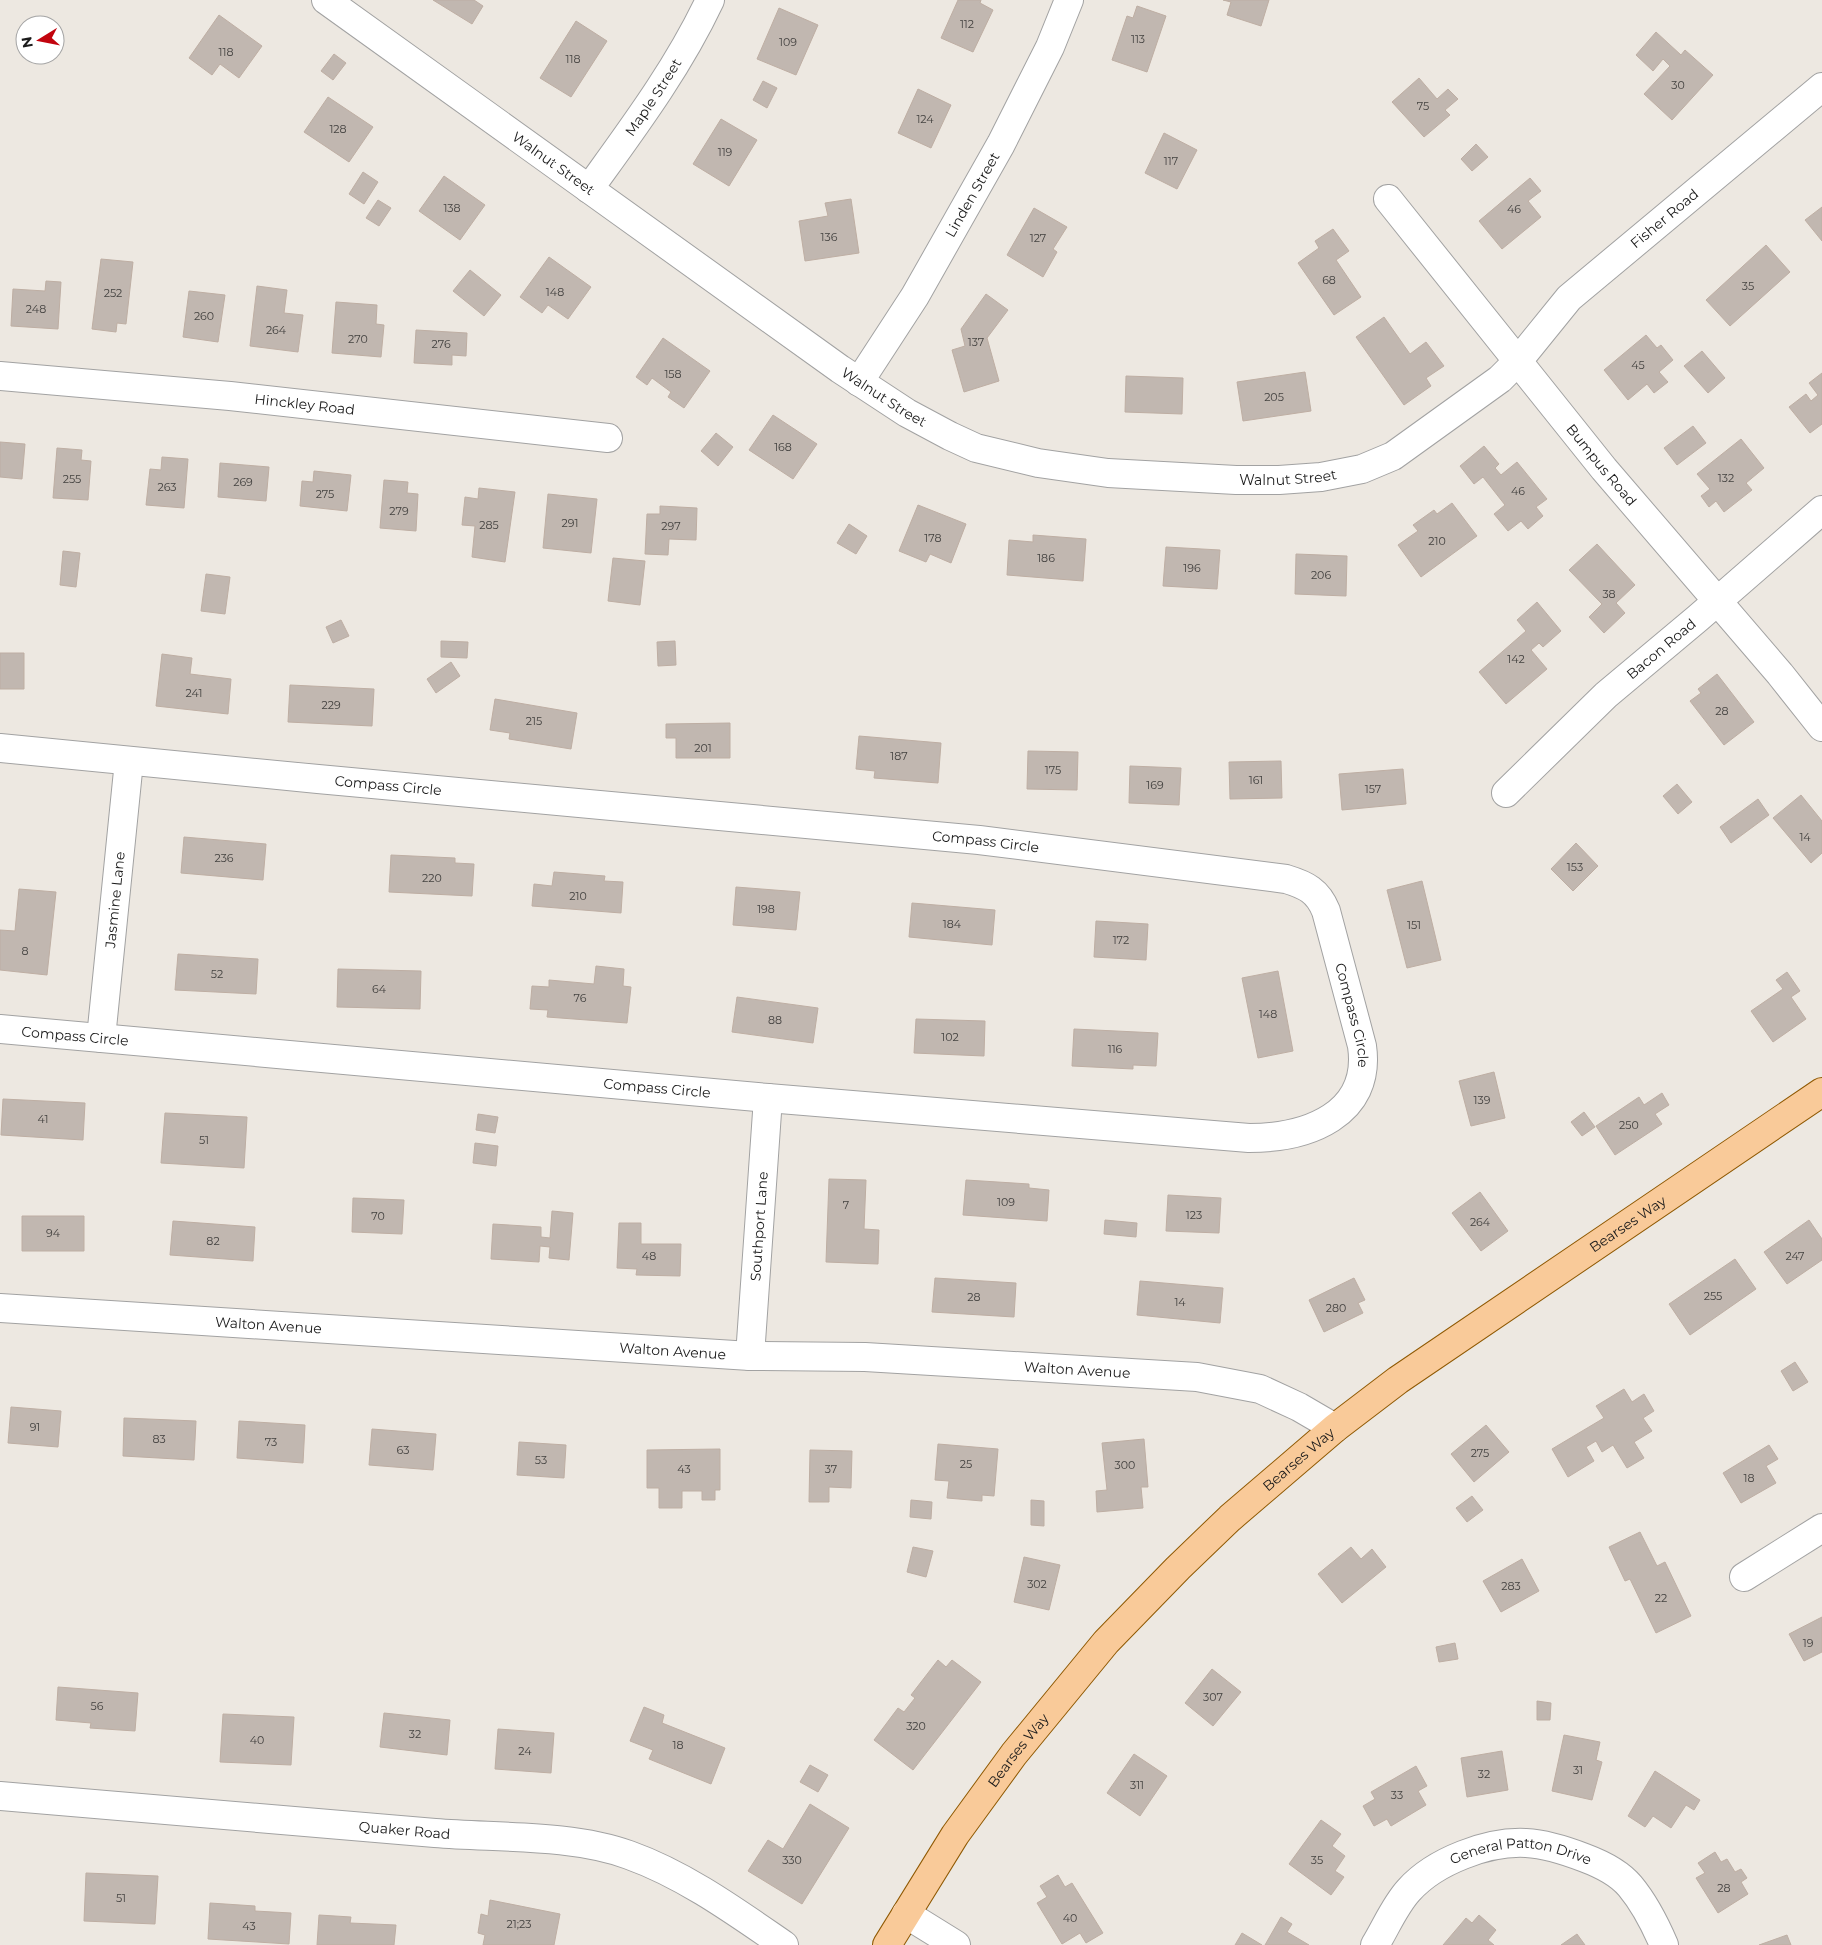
<svg xmlns="http://www.w3.org/2000/svg" width="1822" height="1945" viewBox="0 0 1822 1945" font-family="Montserrat,sans-serif">
<style>
.building{fill:#c1b7b0;stroke:#beaea3}
.lines{fill:none;stroke-linecap:round;stroke-linejoin:round}
.minor-casing{stroke:#a2a2a2;stroke-width:30}
.major-casing{stroke:#8f5903;stroke-width:30}
.minor{stroke:#fff;stroke-width:28}
.major{stroke:#f9ca99;stroke-width:28}
.labels{text-anchor:middle;dominant-baseline:central;stroke-width:4;stroke-linejoin:round;paint-order:stroke}
.number-label{font-size:11px;fill:#444240}
.street-label{font-size:14px;fill:#1b1b1b;stroke:#fff}
</style>
<rect width="100%" height="100%" fill="#ede8e1"/>
<path class="building" d="M433,0H474L483,6L472,24Z
M958,0H981L980,3L993,10L973,52L941,38Z
M1223,0H1269L1261,26L1227,15L1231,2Z
M1137,6L1166,16L1147,72L1112,60L1127,16L1133,18Z
M779,8L818,25L796,75L757,59Z
M219,15L262,46L239,78L220,64L212,75L189,58Z
M576,21L607,41L571,97L540,78Z
M1656,32L1681,55L1685,50L1713,75L1672,120L1644,94L1670,66L1663,59L1653,71L1636,55Z
M334,54L346,63L333,80L321,71Z
M1419,78L1437,99L1448,89L1458,99L1445,110L1450,115L1424,137L1392,102Z
M763,81L777,88L767,108L753,100Z
M918,89L951,105L931,148L898,133Z
M328,97L373,127L349,162L304,132Z
M721,119L757,140L729,186L693,164Z
M1164,133L1197,150L1177,189L1145,173Z
M1476,144L1488,157L1472,171L1461,159Z
M363,172L378,182L364,204L349,194Z
M444,176L485,205L460,240L419,211Z
M1530,178L1541,191L1528,201L1541,217L1502,249L1479,221Z
M851,199L859,253L805,261L799,221L828,216L825,203Z
M378,200L391,208L379,226L366,218Z
M1822,207V241L1805,220Z
M1034,208L1067,227L1053,249L1057,252L1043,277L1007,255Z
M1333,229L1349,251L1336,260L1361,297L1334,315L1298,263L1319,248L1315,241Z
M1766,245L1790,272L1730,326L1706,300Z
M549,257L591,287L568,319L548,305L542,313L520,297Z
M101,259L133,262L126,324L117,323L116,332L92,329Z
M470,270L501,295L484,316L453,291Z
M46,281L61,282L58,329L11,326L13,289L45,291Z
M257,286L287,290L284,313L303,315L298,352L250,346Z
M189,291L225,295L218,342L183,337Z
M986,294L1008,310L987,338L999,381L964,392L952,350L965,346L961,329Z
M336,302L377,305L376,324L384,325L381,357L332,353Z
M1384,317L1410,354L1426,342L1444,366L1426,378L1431,386L1404,405L1356,337Z
M416,330L467,333L466,356L452,355V365L414,363Z
M1646,335L1657,348L1661,345L1673,360L1659,372L1668,382L1654,393L1647,384L1628,400L1604,370Z
M663,338L710,371L684,408L668,397L671,392L652,378L647,385L636,377Z
M1702,351L1725,378L1708,393L1684,366Z
M1305,372L1311,411L1243,421L1237,382Z
M1822,373V424L1810,433L1789,407L1806,394L1811,401L1818,395L1809,383Z
M1126,376L1183,378L1182,414L1125,412Z
M773,415L817,444L793,479L749,450Z
M1693,426L1706,443L1677,465L1664,448Z
M716,433L733,447L718,466L701,451Z
M1741,439L1764,468L1746,483L1752,490L1724,512L1716,501L1709,507L1701,496L1710,489L1697,474Z
M0,442L25,444L22,479L0,477Z
M1484,446L1499,464L1495,468L1501,475L1517,462L1547,499L1536,507L1543,516L1528,529L1521,521L1508,531L1494,514L1505,505L1483,477L1474,484L1460,466Z
M57,448L82,450L81,460L91,461L88,500L53,498Z
M162,457L188,459L184,508L146,505L150,469L161,470Z
M220,463L269,467L266,501L218,497Z
M314,471L351,475L347,511L300,506L302,481L313,482Z
M384,480L408,482L407,493L418,494L416,531L380,528Z
M479,488L515,492L505,562L472,557L475,526L462,525L465,497L478,499Z
M548,494L597,499L591,553L543,548Z
M1452,503L1477,536L1421,577L1398,545L1418,531L1413,525L1434,510L1437,514Z
M918,505L966,524L951,563L930,554L926,562L899,551Z
M660,506L697,508L696,540L669,539L668,555L645,554L647,514H660Z
M849,524L867,536L856,554L837,543Z
M1033,535L1086,539L1083,581L1007,575L1009,540L1033,542Z
M1597,544L1635,585L1616,603L1625,613L1604,633L1589,617L1602,604L1569,570Z
M1166,547L1220,550L1217,589L1163,586Z
M63,551L80,553L76,587L60,585Z
M1296,554L1347,556L1346,596L1295,594Z
M613,558L645,561L640,605L608,601Z
M206,574L230,577L225,614L201,611Z
M1537,602L1561,631L1543,647L1539,643L1531,650L1547,669L1506,704L1479,672L1526,631L1517,620Z
M341,620L349,636L333,643L326,627Z
M441,641L468,642L467,658L441,657Z
M675,641L676,665L658,666L657,642Z
M0,653H24V689H0Z
M162,654L192,658L190,674L231,679L228,714L156,706Z
M451,662L460,676L436,693L427,679Z
M1717,674L1754,722L1724,745L1690,701L1701,693L1698,689Z
M290,685L374,689L372,726L288,722Z
M495,699L577,713L571,749L509,739L510,733L490,730Z
M730,723V758H676V738H666V724Z
M859,736L941,743L938,783L874,778L875,771L856,769Z
M1028,751L1078,752L1077,790L1027,789Z
M1281,761L1282,798L1230,799L1229,762Z
M1130,766L1181,768L1179,805L1129,803Z
M1403,769L1406,804L1342,810L1339,774Z
M1677,784L1692,802L1678,814L1663,796Z
M1801,795L1822,821V853L1811,863L1773,818Z
M1758,799L1769,815L1731,843L1720,827Z
M184,837L266,844L263,880L181,873Z
M1576,843L1598,866L1573,891L1551,869Z
M391,855L455,858V863L474,864L472,896L389,892Z
M554,872L605,876L604,881L623,882L621,913L532,906L534,884L552,886Z
M1422,881L1441,960L1407,968L1387,890Z
M736,887L800,892L796,930L733,925Z
M19,889L56,892L47,975L0,970V930L15,931Z
M912,903L995,910L992,945L909,937Z
M1096,921L1148,924L1146,960L1094,957Z
M178,954L258,959L256,994L175,990Z
M596,966L624,969L623,986L631,987L627,1023L547,1017L548,1010L530,1009L532,986L549,987V980L594,984Z
M338,969L421,971L420,1009L337,1007Z
M1278,971L1293,1051L1258,1058L1242,978Z
M1787,972L1800,991L1791,997L1806,1019L1773,1042L1751,1011L1783,989L1776,980Z
M737,997L818,1008L813,1043L732,1032Z
M916,1019L985,1021L984,1056L914,1053Z
M1074,1029L1158,1033L1156,1066L1133,1065V1069L1072,1066Z
M1494,1072L1505,1118L1471,1126L1459,1081Z
M1662,1093L1669,1105L1655,1114L1662,1124L1615,1155L1596,1126L1639,1097L1644,1105Z
M3,1099L85,1103L83,1140L1,1135Z
M1584,1112L1595,1127L1582,1136L1571,1122Z
M165,1113L247,1117L244,1168L161,1163Z
M478,1114L498,1117L495,1133L476,1130Z
M475,1143L498,1146L496,1166L473,1163Z
M829,1179L866,1180L864,1229L879,1230L878,1264L826,1262Z
M966,1180L1029,1184V1188L1049,1190L1047,1221L963,1215Z
M1480,1192L1508,1231L1481,1251L1452,1213Z
M1168,1195L1221,1198L1219,1233L1166,1231Z
M353,1198L404,1200L402,1234L352,1232Z
M552,1211L573,1213L569,1260L549,1258L550,1247L540,1246L539,1262L491,1259L493,1224L541,1227V1237L550,1238Z
M22,1216H84V1251H22Z
M1105,1220L1137,1223L1136,1237L1104,1234Z
M1809,1220L1822,1239V1260L1787,1284L1764,1252Z
M173,1221L255,1227L253,1261L170,1255Z
M619,1223H641V1244H681L680,1276L636,1275L637,1269L617,1268Z
M1735,1259L1756,1289L1690,1335L1669,1304Z
M935,1278L1016,1283L1014,1317L932,1312Z
M1354,1278L1365,1300L1358,1303L1363,1313L1324,1332L1309,1300Z
M1140,1281L1223,1288L1220,1323L1137,1315Z
M1795,1362L1808,1382L1793,1391L1781,1371Z
M1624,1389L1632,1402L1644,1394L1654,1411L1643,1418L1652,1431L1634,1442L1644,1458L1627,1468L1613,1445L1602,1452L1596,1441L1586,1447L1594,1461L1568,1477L1552,1449L1604,1418L1596,1406Z
M11,1407L61,1411L58,1447L8,1443Z
M124,1418L196,1421L194,1460L123,1456Z
M239,1421L305,1425L303,1463L237,1458Z
M1486,1425L1509,1452L1474,1482L1451,1454Z
M372,1429L436,1434L433,1470L369,1465Z
M1144,1439L1148,1487H1141L1143,1508L1097,1512L1096,1491L1107,1490L1102,1443Z
M519,1442L566,1445L564,1478L517,1475Z
M938,1444L998,1449L994,1496L982,1495V1501L947,1498L949,1481L935,1480Z
M1769,1445L1778,1459L1766,1466L1776,1483L1741,1503L1723,1473Z
M720,1449V1490H715V1500H702V1491H682V1508H659V1488H647V1450Z
M810,1450L852,1451L851,1488L829,1487V1502H809Z
M1472,1496L1483,1510L1467,1522L1456,1508Z
M911,1500L932,1502L931,1519L910,1517Z
M1031,1500L1044,1501V1526L1031,1525Z
M1640,1532L1657,1566L1665,1562L1691,1616L1656,1633L1630,1579L1625,1581L1609,1547Z
M913,1547L933,1551L926,1577L907,1572Z
M1351,1547L1361,1559L1372,1549L1386,1567L1342,1603L1318,1574Z
M1024,1557L1060,1565L1049,1610L1014,1602Z
M1522,1559L1539,1591L1501,1612L1483,1581Z
M1822,1617V1652L1804,1661L1789,1634Z
M1455,1643L1458,1659L1439,1662L1436,1647Z
M938,1660L946,1667L952,1660L981,1682L913,1770L874,1740L898,1708L904,1712L915,1698L911,1695Z
M1212,1669L1241,1692L1213,1726L1185,1703Z
M58,1687L138,1693L135,1731L90,1728L91,1723L56,1720Z
M1537,1701L1551,1703L1550,1720H1537Z
M644,1707L664,1715L662,1723L725,1748L711,1784L649,1759L653,1750L630,1741Z
M384,1713L450,1720L447,1755L380,1747Z
M223,1714L294,1717L291,1765L220,1762Z
M498,1729L554,1733L551,1773L495,1769Z
M1564,1735L1600,1742L1596,1760L1602,1762L1592,1800L1552,1791Z
M1502,1751L1508,1790L1467,1797L1461,1758Z
M1134,1754L1167,1776L1140,1816L1107,1793Z
M810,1765L828,1775L818,1792L800,1782Z
M1416,1766L1427,1786L1418,1791L1426,1805L1391,1826L1387,1819L1374,1826L1363,1806L1375,1799L1371,1792Z
M1655,1771L1700,1800L1694,1810L1686,1805L1671,1828L1653,1816L1645,1827L1628,1816Z
M810,1804L849,1828L802,1904L748,1871L768,1840L783,1849Z
M1321,1820L1341,1834L1332,1846L1345,1856L1335,1871L1344,1877L1331,1895L1289,1864Z
M1715,1852L1721,1862L1727,1859L1735,1872L1741,1869L1747,1878L1741,1882L1748,1894L1718,1913L1696,1878L1705,1873L1698,1863Z
M86,1873L158,1876L155,1924L84,1921Z
M1058,1875L1065,1887L1072,1883L1103,1933L1086,1943L1080,1933L1062,1944L1037,1903L1047,1897L1040,1886Z
M490,1900L560,1914L554,1945H483L485,1935L478,1933L481,1914L488,1916Z
M210,1903L255,1906V1911L291,1913L289,1944L208,1939Z
M319,1915L351,1917L350,1923L396,1925L394,1945H317Z
M1479,1915L1496,1930L1488,1940L1494,1945H1443L1466,1918L1472,1923Z
M1281,1917L1292,1924L1287,1932L1309,1945H1265Z
M1242,1933L1262,1945H1235Z
M1577,1934L1585,1945H1561Z
M1787,1935L1791,1945H1759Z"/>
<g class="lines">
<g class="minor-casing">
<g id="minor">
<path id="s1" d="M326,0L840,369L907,413L950,436L976,448L1038,463L1108,473L1236,480H1279L1321,477L1362,469L1393,456L1500,379L1518,361L1569,298L1822,87"/>
<path id="s2" d="M589,189C633,128 678,68 710,0"/>
<path id="s3" d="M1388,199L1604,469L1780,674L1822,727"/>
<path id="s4" d="M0,376L230,396L608,438"/>
<path id="s5" d="M859,382L915,296L1001,144L1050,47L1069,0"/>
<path id="s6" d="M0,748L318,779L979,840L1286,879C1306,885 1318,891 1326,911L1362,1046C1372,1115 1307,1138 1249,1138L768,1098L0,1029"/>
<path id="s7" d="M1506,793L1606,695L1698,618L1822,510"/>
<path id="s8" d="M101,1038L129,761"/>
<path id="s9" d="M0,1308L750,1356L865,1357L1197,1377L1260,1389L1299,1407L1335,1428"/>
<path id="s10" d="M750,1356L768,1098"/>
<path d="M1744,1577L1822,1528"/>
<path id="s11" d="M0,1796C145,1808 290,1820 435,1833C496,1838 572,1834 629,1855C685,1875 736,1912 784,1945"/>
<path d="M906,1914L956,1945"/>
<path id="s12" d="M1375,1945C1386,1927 1395,1905 1409,1890C1435,1861 1488,1841 1526,1843C1546,1844 1567,1851 1585,1858C1601,1864 1619,1873 1630,1886C1645,1904 1655,1924 1664,1945"/>
</g>
</g>
<g class="major-casing">
<g id="major">
<path id="s13" d="M887,1945L955,1835L1014,1754L1106,1642L1178,1568L1230,1518L1335,1428L1398,1380L1822,1092"/>
</g>
</g>
<use href="#minor" class="minor"/>
<use href="#major" class="major"/>
</g>
<g class="labels">
<g class="number-label">
<text x="967" y="24">112</text>
<text x="1138" y="39">113</text>
<text x="788" y="42">109</text>
<text x="226" y="52">118</text>
<text x="573" y="59">118</text>
<text x="1678" y="85">30</text>
<text x="1423" y="106">75</text>
<text x="925" y="119">124</text>
<text x="338" y="129">128</text>
<text x="725" y="152">119</text>
<text x="1171" y="161">117</text>
<text x="452" y="208">138</text>
<text x="1514" y="209">46</text>
<text x="829" y="237">136</text>
<text x="1038" y="238">127</text>
<text x="1329" y="280">68</text>
<text x="1748" y="286">35</text>
<text x="555" y="292">148</text>
<text x="113" y="293">252</text>
<text x="36" y="309">248</text>
<text x="204" y="316">260</text>
<text x="276" y="330">264</text>
<text x="358" y="339">270</text>
<text x="976" y="342">137</text>
<text x="441" y="344">276</text>
<text x="1638" y="365">45</text>
<text x="673" y="374">158</text>
<text x="1274" y="397">205</text>
<text x="783" y="447">168</text>
<text x="1726" y="478">132</text>
<text x="72" y="479">255</text>
<text x="243" y="482">269</text>
<text x="167" y="487">263</text>
<text x="1518" y="491">46</text>
<text x="325" y="494">275</text>
<text x="399" y="511">279</text>
<text x="570" y="523">291</text>
<text x="489" y="525">285</text>
<text x="671" y="526">297</text>
<text x="933" y="538">178</text>
<text x="1437" y="541">210</text>
<text x="1046" y="558">186</text>
<text x="1192" y="568">196</text>
<text x="1321" y="575">206</text>
<text x="1609" y="594">38</text>
<text x="1516" y="659">142</text>
<text x="194" y="693">241</text>
<text x="331" y="705">229</text>
<text x="1722" y="711">28</text>
<text x="534" y="721">215</text>
<text x="703" y="748">201</text>
<text x="899" y="756">187</text>
<text x="1053" y="770">175</text>
<text x="1256" y="780">161</text>
<text x="1155" y="785">169</text>
<text x="1373" y="789">157</text>
<text x="1805" y="837">14</text>
<text x="224" y="858">236</text>
<text x="1575" y="867">153</text>
<text x="432" y="878">220</text>
<text x="578" y="896">210</text>
<text x="766" y="909">198</text>
<text x="952" y="924">184</text>
<text x="1414" y="925">151</text>
<text x="1121" y="940">172</text>
<text x="25" y="951">8</text>
<text x="217" y="974">52</text>
<text x="379" y="989">64</text>
<text x="580" y="998">76</text>
<text x="1268" y="1014">148</text>
<text x="775" y="1020">88</text>
<text x="950" y="1037">102</text>
<text x="1115" y="1049">116</text>
<text x="1482" y="1100">139</text>
<text x="43" y="1119">41</text>
<text x="1629" y="1125">250</text>
<text x="204" y="1140">51</text>
<text x="1006" y="1202">109</text>
<text x="846" y="1205">7</text>
<text x="1194" y="1215">123</text>
<text x="378" y="1216">70</text>
<text x="1480" y="1222">264</text>
<text x="53" y="1233">94</text>
<text x="213" y="1241">82</text>
<text x="649" y="1256">48</text>
<text x="1795" y="1256">247</text>
<text x="1713" y="1296">255</text>
<text x="974" y="1297">28</text>
<text x="1180" y="1302">14</text>
<text x="1336" y="1308">280</text>
<text x="35" y="1427">91</text>
<text x="159" y="1439">83</text>
<text x="271" y="1442">73</text>
<text x="403" y="1450">63</text>
<text x="1480" y="1453">275</text>
<text x="541" y="1460">53</text>
<text x="966" y="1464">25</text>
<text x="1125" y="1465">300</text>
<text x="684" y="1469">43</text>
<text x="831" y="1469">37</text>
<text x="1749" y="1478">18</text>
<text x="1037" y="1584">302</text>
<text x="1511" y="1586">283</text>
<text x="1661" y="1598">22</text>
<text x="1808" y="1643">19</text>
<text x="1213" y="1697">307</text>
<text x="97" y="1706">56</text>
<text x="916" y="1726">320</text>
<text x="415" y="1734">32</text>
<text x="257" y="1740">40</text>
<text x="678" y="1745">18</text>
<text x="525" y="1751">24</text>
<text x="1578" y="1770">31</text>
<text x="1484" y="1774">32</text>
<text x="1137" y="1785">311</text>
<text x="1397" y="1795">33</text>
<text x="792" y="1860">330</text>
<text x="1317" y="1860">35</text>
<text x="1724" y="1888">28</text>
<text x="121" y="1898">51</text>
<text x="1070" y="1918">40</text>
<text x="519" y="1924">21;23</text>
<text x="249" y="1926">43</text>
</g>
<g class="street-label">
<text stroke="none"><textPath href="#s2" startOffset="112">Maple Street</textPath></text>
<text stroke="none"><textPath href="#s1" startOffset="280">Walnut Street</textPath></text>
<text stroke="none"><textPath href="#s5" startOffset="219">Linden Street</textPath></text>
<text stroke="none"><textPath href="#s1" startOffset="1576">Fisher Road</textPath></text>
<text stroke="none"><textPath href="#s1" startOffset="685">Walnut Street</textPath></text>
<text stroke="none"><textPath href="#s4" startOffset="306">Hinckley Road</textPath></text>
<text stroke="none"><textPath href="#s3" startOffset="341">Bumpus Road</textPath></text>
<text stroke="none"><textPath href="#s1" startOffset="1105">Walnut Street</textPath></text>
<text stroke="none"><textPath href="#s7" startOffset="212">Bacon Road</textPath></text>
<text stroke="none"><textPath href="#s6" startOffset="390">Compass Circle</textPath></text>
<text stroke="none"><textPath href="#s6" startOffset="990">Compass Circle</textPath></text>
<text stroke="none"><textPath href="#s8" startOffset="139">Jasmine Lane</textPath></text>
<text stroke="none"><textPath href="#s6" startOffset="1454">Compass Circle</textPath></text>
<text transform="translate(75 1036) rotate(5)">Compass Circle</text>
<text transform="translate(657 1088) rotate(5)">Compass Circle</text>
<text stroke="none"><textPath href="#s13" startOffset="1045">Bearses Way</textPath></text>
<text stroke="none"><textPath href="#s10" startOffset="130">Southport Lane</textPath></text>
<text stroke="none"><textPath href="#s9" startOffset="269">Walton Avenue</textPath></text>
<text stroke="none"><textPath href="#s9" startOffset="674">Walton Avenue</textPath></text>
<text stroke="none"><textPath href="#s9" startOffset="1079">Walton Avenue</textPath></text>
<text stroke="none"><textPath href="#s13" startOffset="640">Bearses Way</textPath></text>
<text stroke="none"><textPath href="#s13" startOffset="235">Bearses Way</textPath></text>
<text stroke="none"><textPath href="#s11" startOffset="406">Quaker Road</textPath></text>
<text stroke="none"><textPath href="#s12" startOffset="189">General Patton Drive</textPath></text>
</g>
</g>
<g transform="translate(40 40) rotate(260)"><circle r="24" fill="#ffffff" stroke="#a4a4a4"/>
<path d="M0-4L9 19L0 12L-9 19Z" fill="#c2040e"/>
<text y="-8" font-size="14" font-weight="bold" text-anchor="middle" fill="#1b1b1b">N</text>
</g>
</svg>
